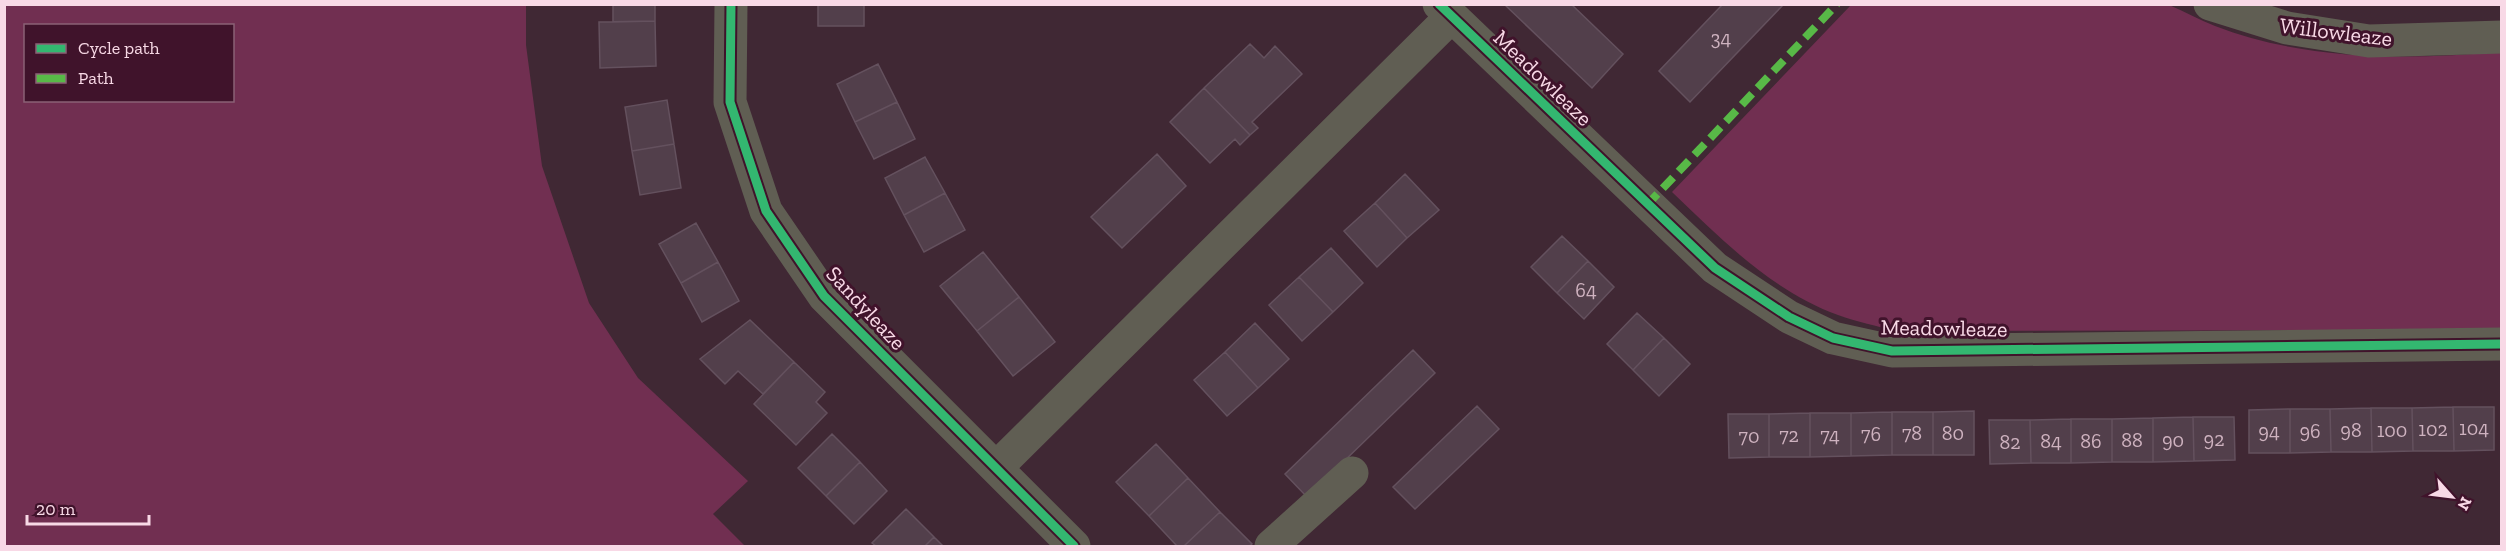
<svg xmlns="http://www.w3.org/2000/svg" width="2506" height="551" viewBox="0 0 2506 551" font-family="'Zilla Slab',serif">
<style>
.green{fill:#712f51;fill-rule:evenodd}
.building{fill:#523f4b;stroke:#64515e;stroke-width:1.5}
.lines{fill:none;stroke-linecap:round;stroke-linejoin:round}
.minor{stroke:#605e53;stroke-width:33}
.quiet{stroke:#58b947;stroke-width:8;stroke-dasharray:15 8;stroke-linecap:butt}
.cycleway-casing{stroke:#40132b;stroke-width:13}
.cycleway{stroke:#33b770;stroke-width:9}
.labels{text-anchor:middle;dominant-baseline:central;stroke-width:6;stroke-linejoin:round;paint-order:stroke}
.number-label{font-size:20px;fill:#ceb2bf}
.street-label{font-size:22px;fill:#f8d9e6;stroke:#40132b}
</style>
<rect width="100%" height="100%" fill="#402834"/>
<path class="green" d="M4,5H526V45L542,166L589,303L638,378L748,481L713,514L745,546H5ZM26,26H232V100H26Z
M1851,5H2169C2184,11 2199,20 2215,26C2306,61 2405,60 2501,52V330L1896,331C1877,326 1857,322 1838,315C1772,291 1722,240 1672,192Z"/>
<path class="building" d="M613,4H655V21L613,22Z
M818,4H864V26H818Z
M1504,4H1571L1623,54L1592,88Z
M1723,4H1784L1690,102L1659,71Z
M655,21L656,66L600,68L599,22Z
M1250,44L1264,58L1275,46L1302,74L1252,122L1258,128L1250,135L1204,88Z
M878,64L897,102L855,122L837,84Z
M1204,88L1250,135L1240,145L1235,139L1210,163L1170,122Z
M667,100L674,144L632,151L625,107Z
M897,102L915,139L874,159L855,122Z
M674,144L681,188L640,195L632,151Z
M1157,154L1186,186L1122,248L1091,217Z
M925,157L945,193L904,215L885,178Z
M1405,174L1439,210L1407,238L1375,203Z
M945,193L965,230L924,252L904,215Z
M1375,203L1407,238L1377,267L1344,231Z
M696,223L718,262L681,283L659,244Z
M1562,236L1588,261L1557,293L1531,267Z
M1331,248L1363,283L1333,312L1299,277Z
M983,252L1019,297L977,331L940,286Z
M1588,261L1614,287L1584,319L1557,293Z
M718,262L739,301L702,322L681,283Z
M1299,277L1333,312L1302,341L1269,305Z
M1019,297L1055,342L1013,376L977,331Z
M1637,313L1664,338L1633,370L1607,344Z
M750,320L794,362L763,394L738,371L725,384L700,359Z
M1255,323L1289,359L1258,388L1225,352Z
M1664,338L1690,364L1659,396L1633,370Z
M1413,350L1435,373L1307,497L1285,474Z
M1225,352L1258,388L1227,416L1194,380Z
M794,362L825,392L816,402L827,413L796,445L754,404Z
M1477,406L1499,429L1415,509L1393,487Z
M2453,407L2454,451H2413L2412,408Z
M2453,407H2494V450L2454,451Z
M2371,408H2412L2413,451L2372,452Z
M2371,408L2372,452H2331L2330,409Z
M2290,409V453H2249V410Z
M2290,409H2330L2331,452L2290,453Z
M1974,411V455H1933V412Z
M1892,412V455L1851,456V413Z
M1892,412H1933V455H1892Z
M1810,413V457H1769V414Z
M1810,413H1851V456L1810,457Z
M1728,414H1769V457L1729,458Z
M2193,417L2194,461L2153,462V418Z
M2193,417H2234L2235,460L2194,461Z
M2153,418V462H2112V419Z
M2071,419V463H2031L2030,420Z
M2071,419H2112V462L2071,463Z
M1989,420H2030L2031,463L1990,464Z
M832,434L860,462L826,496L798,468Z
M1156,444L1188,478L1149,516L1116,482Z
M860,462L887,491L854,524L826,496Z
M1188,478L1220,512L1184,546H1177L1149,516Z
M906,509L934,537L925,546H876L872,543Z
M1220,512L1252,544L1249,546H1184Z
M934,537L943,546H925Z"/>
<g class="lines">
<path class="minor" d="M731,4L730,102L766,211L824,296L1074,546
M1439,4L1715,268L1789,317L1833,338L1892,351L2502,344
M2210,4L2287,28L2369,41L2502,37
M996,468L1451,17
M1271,546L1352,473"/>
<path class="quiet" d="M1647,205L1837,4"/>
<g class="cycleway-casing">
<path id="cycleway" d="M731,4L730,102L766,211L824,296L1074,546
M1439,4L1715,268L1789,317L1833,338L1892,351L2502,344"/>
</g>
<use href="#cycleway" class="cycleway"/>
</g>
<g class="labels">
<g class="number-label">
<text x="1721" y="38">34</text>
<text x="1586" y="290">64</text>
<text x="2474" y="428">104</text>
<text x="2433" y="429">102</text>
<text x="2351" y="430">98</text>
<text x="2392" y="430">100</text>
<text x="2269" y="431">94</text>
<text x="2310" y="431">96</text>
<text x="1912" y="433">78</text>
<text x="1953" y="433">80</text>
<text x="1871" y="434">76</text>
<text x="1789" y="435">72</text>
<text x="1830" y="435">74</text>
<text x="1749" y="436">70</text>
<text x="2214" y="439">92</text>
<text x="2132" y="440">88</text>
<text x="2173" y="440">90</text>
<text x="2051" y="441">84</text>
<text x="2091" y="441">86</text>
<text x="2010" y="442">82</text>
</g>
<g class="street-label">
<text transform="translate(2336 32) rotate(7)">Willowleaze</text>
<text transform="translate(1543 78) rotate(44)">Meadowleaze</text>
<text transform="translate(866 308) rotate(47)">Sandyleaze</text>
<text transform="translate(1944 328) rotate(1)">Meadowleaze</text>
</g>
</g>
<rect width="2506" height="551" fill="none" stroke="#f8d9e6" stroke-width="12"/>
<rect x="24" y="24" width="210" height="78" fill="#40132b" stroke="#8a6276" stroke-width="1.5"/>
<rect x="36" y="44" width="30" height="9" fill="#33b770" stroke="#8a6276" stroke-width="1.5"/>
<text x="78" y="54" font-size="18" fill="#f8d9e6">Cycle path</text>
<rect x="36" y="74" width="30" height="9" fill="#58b947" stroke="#8a6276" stroke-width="1.5"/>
<text x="78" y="84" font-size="18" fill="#f8d9e6">Path</text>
<g transform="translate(2452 497) rotate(118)" stroke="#40132b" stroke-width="4.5" paint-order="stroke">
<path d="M0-4.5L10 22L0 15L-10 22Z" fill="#f8d9e6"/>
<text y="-9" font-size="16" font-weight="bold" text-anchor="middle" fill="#f8d9e6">N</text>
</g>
<path d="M27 515v9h122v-9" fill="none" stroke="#f8d9e6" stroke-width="3"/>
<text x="36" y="515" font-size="18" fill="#f8d9e6" stroke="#40132b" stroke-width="4.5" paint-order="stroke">20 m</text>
</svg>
